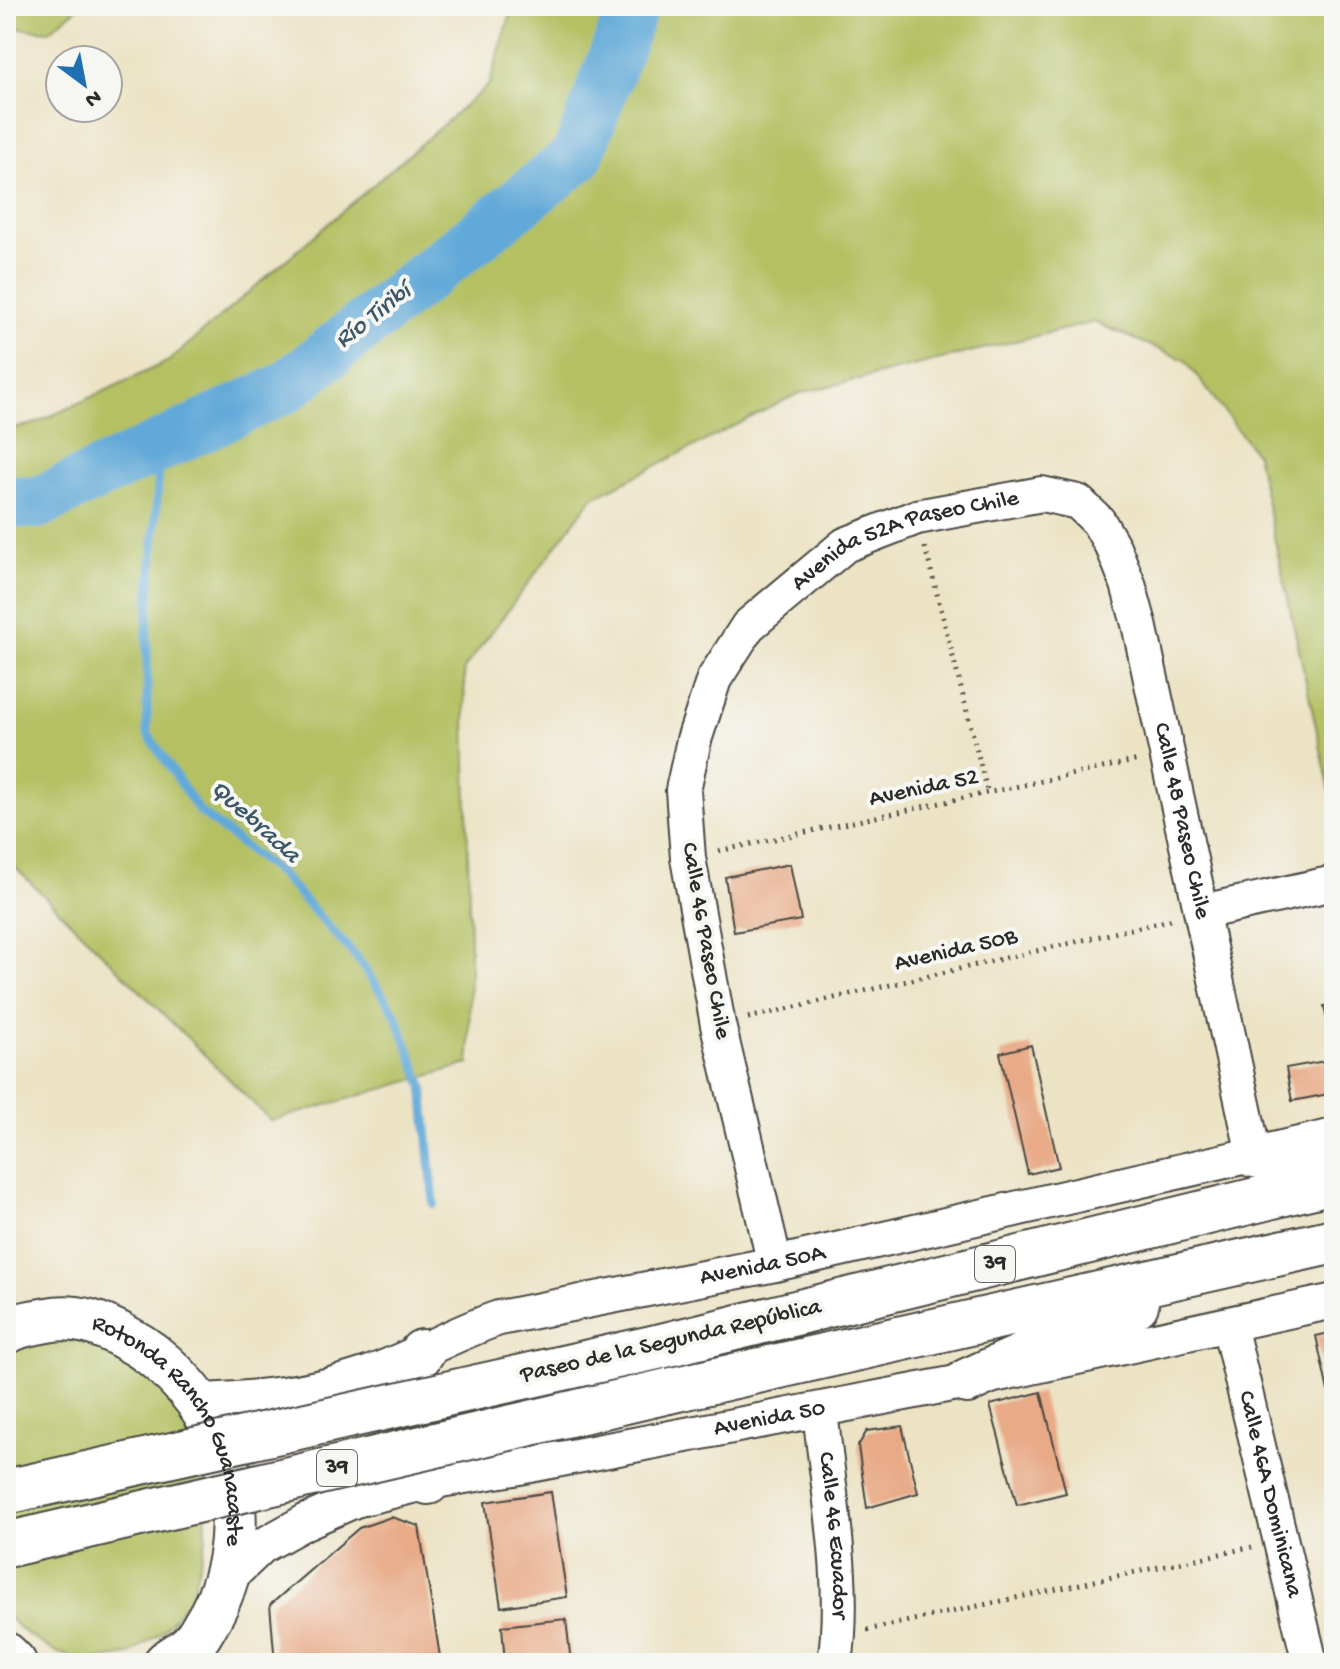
<svg xmlns="http://www.w3.org/2000/svg" width="1340" height="1669" viewBox="0 0 1340 1669" font-family="'Gochi Hand',sans-serif">
<style>
.green{fill:#b4c062;stroke:#707646;stroke-width:2}
.lines{fill:none;stroke-linecap:round;stroke-linejoin:round}
.stream{stroke:#61a9d8;stroke-width:9}
.river{stroke:#61a9d8;stroke-width:52}
.building{fill:#e8aa87}
.minor-casing{stroke:#484742;stroke-width:38}
.secondary-casing{stroke:#484742;stroke-width:48}
.trunk-casing{stroke:#484742;stroke-width:48}
.path{stroke:#484742;stroke-width:5;stroke-dasharray:2 6;stroke-linecap:butt}
.minor{stroke:#fff;stroke-width:34}
.secondary{stroke:#fff;stroke-width:44}
.trunk{stroke:#fff;stroke-width:44}
.trunk-bridge-casing{stroke:#484742;stroke-width:48;stroke-linecap:butt}
.trunk-bridge{stroke:#fff;stroke-width:44}
.labels{text-anchor:middle;dominant-baseline:central;stroke-width:8;stroke-linejoin:round;paint-order:stroke}
.shield{fill:#f6f6f2;stroke:#686867;stroke-width:2}
.shield-label{font-size:22px;font-weight:bold;fill:#2b2b2b}
.street-label{font-size:24px;fill:#2b2b2b;stroke:#f6f6f2}
.water-label{font-size:26px;font-style:italic;fill:#3e5768;stroke:#f6f6f2}
</style>
<rect width="100%" height="100%" fill="#f6f6f2"/>
<filter id="ink" filterUnits="userSpaceOnUse"><feTurbulence type="fractalNoise" baseFrequency=".0125" numOctaves="2"/><feDisplacementMap in="SourceGraphic" scale="16" xChannelSelector="R" yChannelSelector="G"/><feConvolveMatrix kernelMatrix="1 2 1 2 8 2 1 2 1" color-interpolation-filters="sRGB"/></filter>
<filter id="wash" filterUnits="userSpaceOnUse"><feTurbulence type="fractalNoise" baseFrequency=".006" numOctaves="4" result="noise"/><feDisplacementMap in="SourceGraphic" scale="32" xChannelSelector="R" yChannelSelector="G"/><feGaussianBlur stdDeviation="1.8" result="paint"/><feColorMatrix in="noise" values="0 0 0 0 0 0 0 0 0 0 0 0 0 0 0 0 0 1.4 0 .05"/><feComposite in="paint" operator="in"/></filter>
<g filter="url(#wash)">
<rect width="100%" height="100%" fill="#ece3c5"/>
<path class="green" d="M6,6H80L49,31L6,27Z
M513,6H1334V809L1256,454L1185,360L1094,322L797,394L592,498L464,669L470,945L469,1064L271,1121L6,858V430L34,424L169,361L489,85Z
M82,1334L151,1370L192,1430L205,1477L206,1539L191,1597L162,1632L128,1655L89,1661L55,1652L25,1633L6,1615V1354L21,1343Z"/>
<g class="lines">
<path class="stream" d="M161,445L147,632V733L199,811L282,876L357,958L395,1013L423,1086L434,1204"/>
<path class="river" d="M6,501L37,503L285,388L577,157L633,6"/>
</g>
<g id="blocks">
<path class="building" d="M790,864L801,920L734,932L725,877Z
M1334,1004V1049H1333L1324,1006Z
M1031,1045L1059,1167L1028,1174L1000,1053Z
M1331,1060L1334,1093L1292,1101L1286,1068Z
M1334,1332V1389L1328,1391L1316,1336Z
M1041,1392L1066,1493L1017,1505L990,1405Z
M902,1426L918,1493L867,1508L858,1446L867,1431Z
M551,1492L567,1597L501,1607L485,1502Z
M391,1517L419,1526L441,1663H275L270,1605L359,1528Z
M566,1619L571,1663H505L502,1626Z"/>
</g>
</g>
<g filter="url(#ink)">
<use href="#blocks" fill-opacity="0" stroke="#484742" stroke-width="2"/>
<g class="lines">
<g class="minor-casing">
<g id="minor">
<path d="M1202,912L1334,883"/>
<path id="s1" d="M775,1264L718,1025L688,858L683,790L694,740L714,679L748,626L845,545L917,517L1042,494L1078,502L1098,521L1114,549L1128,584L1139,624L1254,1155"/>
<path id="s2" d="M1229,1325L1310,1663"/>
<path id="s3" d="M198,1401C256,1399 313,1393 368,1374C413,1358 454,1333 499,1318L775,1264L1334,1136"/>
<path id="s4" d="M820,1410C828,1491 847,1582 835,1663"/>
<path id="s5" d="M226,1580L262,1546L305,1522L355,1500L428,1482L514,1468L967,1381L1334,1301"/>
</g>
</g>
<g class="secondary-casing">
<g id="secondary">
<path id="s6" d="M6,1332C18,1324 32,1323 47,1320C77,1314 102,1324 128,1339C159,1355 197,1393 212,1425C242,1488 242,1566 205,1625C201,1632 197,1640 191,1645C184,1652 174,1657 166,1663"/>
<path d="M6,1655L14,1663"/>
</g>
</g>
<g class="trunk-casing">
<path id="trunk" d="M1254,1155L1334,1163
M657,1347L1334,1181
M422,1352C385,1400 393,1435 428,1482
M967,1381L1136,1305
M668,1391L1334,1241"/>
</g>
<path class="path" d="M925,547L988,794
M719,851L1139,760
M748,1018L1174,919
M867,1630L1252,1547"/>
<use href="#minor" class="minor"/>
<use href="#secondary" class="secondary"/>
<use href="#trunk" class="trunk"/>
<g class="trunk-bridge-casing">
<path id="trunk-bridge" d="M6,1492L657,1347
M6,1545L668,1391"/>
</g>
<use href="#trunk-bridge" class="trunk-bridge"/>
</g>
</g>
<g class="labels">
<g class="shield">
<rect x="975" y="1246" width="40" height="36" rx="6"/>
<rect x="317" y="1450" width="40" height="36" rx="6"/>
</g>
<g class="shield-label">
<text x="995" y="1264">39</text>
<text x="337" y="1468">39</text>
</g>
<g class="street-label">
<text stroke="none"><textPath href="#s1" startOffset="846">Avenida 52A Paseo Chile</textPath></text>
<text transform="translate(924 789) rotate(-12)">Avenida 52</text>
<text stroke="none"><textPath href="#s1" startOffset="1370">Calle 48 Paseo Chile</textPath></text>
<text transform="translate(705 941) rotate(80)">Calle 46 Paseo Chile</text>
<text transform="translate(956 951) rotate(-13)">Avenida 50B</text>
<text stroke="none"><textPath href="#s3" startOffset="584">Avenida 50A</textPath></text>
<text transform="translate(671 1342) rotate(-13)">Paseo de la Segunda República</text>
<text stroke="none"><textPath href="#s5" startOffset="576">Avenida 50</textPath></text>
<text stroke="none"><textPath href="#s6" startOffset="232">Rotonda Rancho Guanacaste</textPath></text>
<text stroke="none"><textPath href="#s2" startOffset="174">Calle 46A Dominicana</textPath></text>
<text stroke="none"><textPath href="#s4" startOffset="126">Calle 46 Ecuador</textPath></text>
</g>
<g class="water-label">
<text transform="translate(374 317) rotate(-38)">Río Tiribí</text>
<text transform="translate(254 823) rotate(42)">Quebrada</text>
</g>
</g>
<rect width="1340" height="1669" fill="none" stroke="#f6f6f2" stroke-width="32"/>
<g transform="translate(84 84) rotate(148)"><circle r="38" fill="#f6f6f2" stroke="#a5a5a2" stroke-width="2"/>
<path d="M0-6L14 30L0 20L-14 30Z" fill="#1f6fb2"/>
<text y="-12" font-size="22" font-weight="bold" text-anchor="middle" fill="#2b2b2b">N</text>
</g>
</svg>
